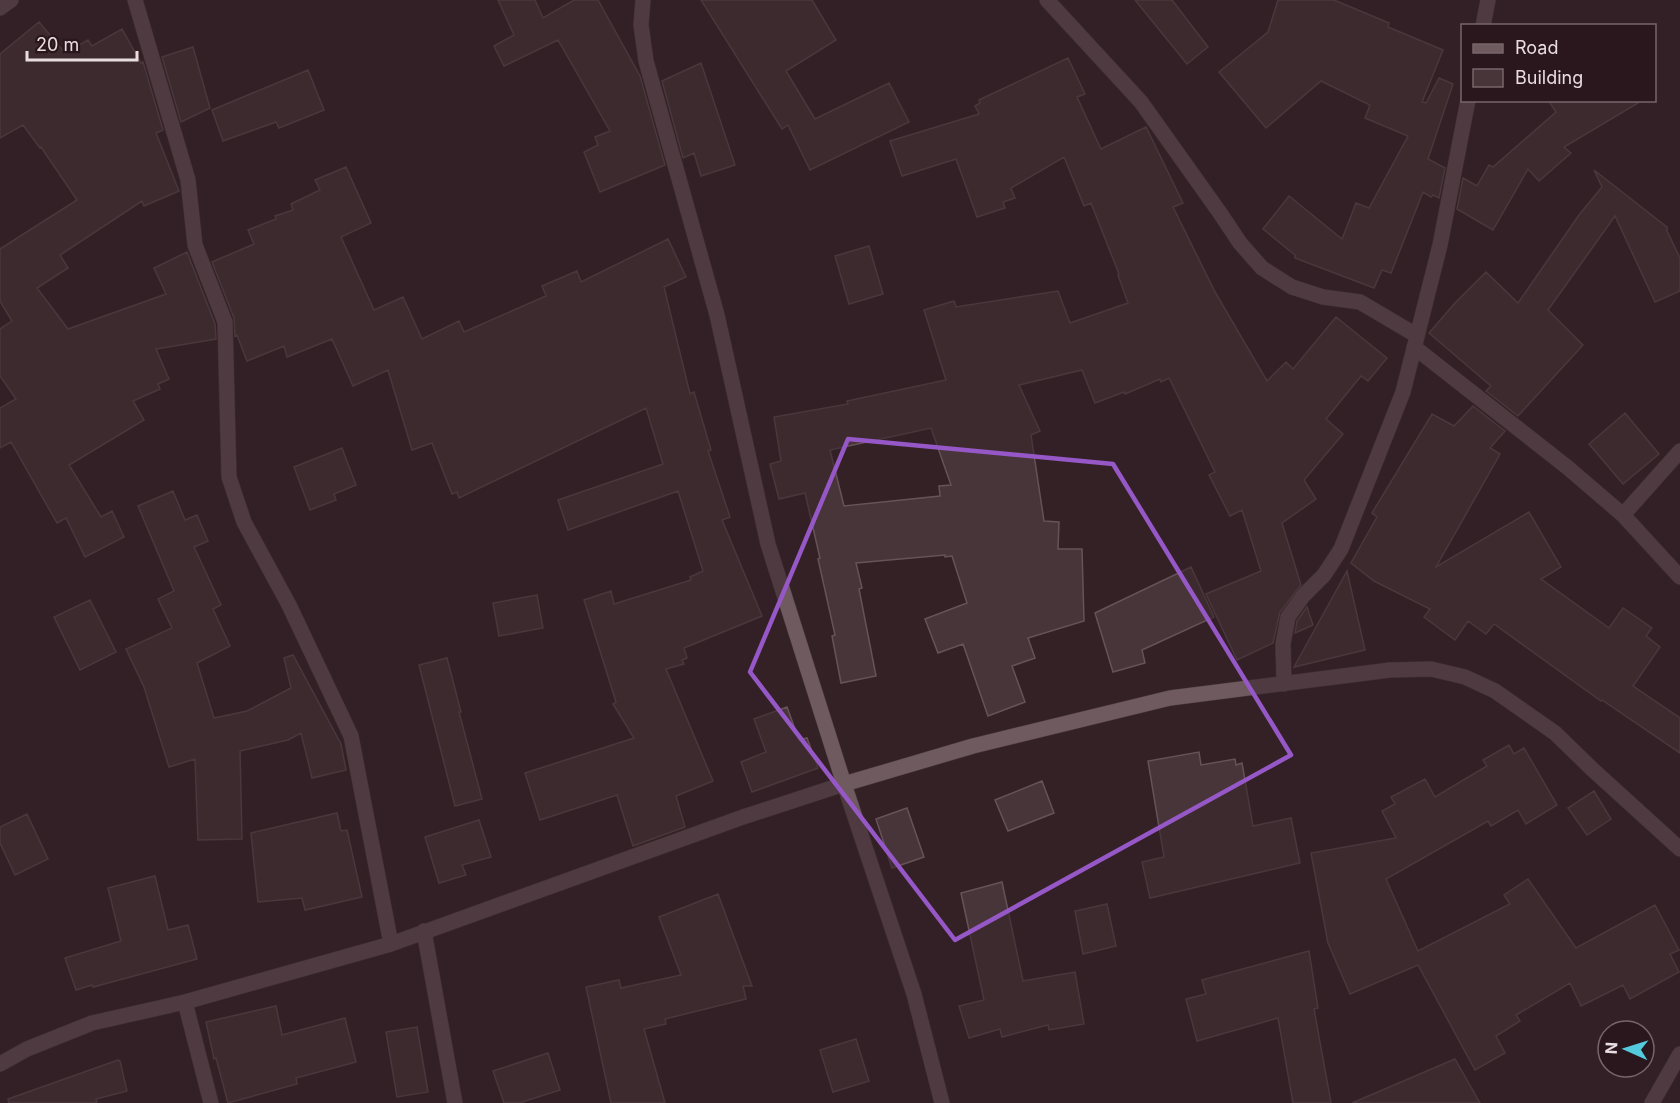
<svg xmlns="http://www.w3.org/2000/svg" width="1680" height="1103" viewBox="0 0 1680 1103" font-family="Inter,sans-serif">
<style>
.building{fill:#48353a;stroke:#675258;stroke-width:1.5;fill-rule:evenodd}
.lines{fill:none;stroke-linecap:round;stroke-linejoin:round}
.minor-casing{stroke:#4c3d41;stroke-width:16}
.minor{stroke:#6f5a60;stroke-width:15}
.marked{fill:none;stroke:#9658c7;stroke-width:4.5;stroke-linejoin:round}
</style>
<rect width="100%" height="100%" fill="#332126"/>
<path class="building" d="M498,0H535L543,18L574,0H598L640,76L665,165L600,192L584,152L598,145L595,137L610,131L558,40L504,66L494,46L514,35Z
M701,0H812L836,40L786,71L815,119L889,83L909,122L810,170L788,125L782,129Z
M1135,0H1172L1208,47L1187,64Z
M1278,0H1334L1389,23L1388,27L1443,50L1422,102L1426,103L1439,78L1453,84L1428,159L1445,168L1439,198L1433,195L1431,197L1423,192L1391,273L1382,270L1374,288L1295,258V255L1263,229L1289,196L1342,239L1356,203L1369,208L1408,136L1365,118L1370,105L1321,81L1266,128L1219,72L1268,32Z
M39,22L65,53L88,40L92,46L122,29L141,63L143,62L163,130L156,133L179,191L144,206L142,201L60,255L68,268L37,288L68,329L166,294L154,268L187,252L215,324L216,339L156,349L169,379L158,384L160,389L133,401L144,420L69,465L101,517L112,511L124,537L85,557L66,518L57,523L11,442L0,448V408L16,399L0,376V329L12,321L0,301V249L77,200L41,147L40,148L23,125L0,138V54Z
M193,47L210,108L181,122L162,57Z
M1068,58L1085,94L1077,97L1101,149L1146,127L1183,203L1173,207L1215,292L1267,381L1286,362L1293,369L1336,317L1387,358L1368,381L1361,376L1326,419L1343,434L1304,480L1316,499L1282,523L1301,585L1280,612L1273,643L1237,660L1206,594L1261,571L1242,510L1230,516L1209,475L1215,472L1169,378L1161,382L1160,379L1125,394L1124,392L1095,403L1082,370L1019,385L1040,431L1031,435L1044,521L1059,522L1058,549H1082L1084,621L1028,638L1035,658L1012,666L1025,702L988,716L963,644L938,653L925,619L967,603L952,556L945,557V555L856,563L862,588L859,589L876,676L841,683L832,636L835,635L818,559L820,558L805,493L779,499L770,464L781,461L774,417L848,404L847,401L946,380L924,310L954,301L956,307L1058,291L1070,323L1128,303L1118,275L1119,274L1091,203L1084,206L1064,157L1011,188L1015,198L1003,202L1005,208L977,217L956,159L902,176L890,141L979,114L975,106L980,103L979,100ZM931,428L951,485L939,486L940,496L844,506L830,450Z
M701,63L735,165L701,176L694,153L683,158L662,81Z
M308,70L324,110L279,128L276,122L223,141L212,110Z
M1548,100H1643L1564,147L1571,153L1539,181L1528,169L1493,230L1457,209L1463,178L1477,186L1489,165L1493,167L1556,112Z
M346,167L371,223L341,237L374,310L403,297L422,339L459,321L464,332L546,296L542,286L577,271L581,282L668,239L686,277L664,287L690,394L694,392L711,450L708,451L730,517L722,520L762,616L684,648L687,658L682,660L684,664L666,669L713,781L676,796L685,827L633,846L617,795L540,820L525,773L634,738L613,704L616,702L584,600L611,591L614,604L691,580L690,577L703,571L678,491L568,530L558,500L663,464L646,408L459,498L457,492L452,494L432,443L412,450L388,370L353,386L332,339L287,357L284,346L247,361L237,335L235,336L234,318L212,262L254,244L248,230L276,219L275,216L293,210L291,204L320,190L315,180Z
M1594,170L1667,227V231L1680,258V291L1655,302L1615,216L1548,310L1583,345L1518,416L1486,391L1491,386L1429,333L1455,303L1486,272L1518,303L1579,215L1602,187Z
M869,246L883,294L849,304L835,256Z
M1473,406L1505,431L1490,448L1500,454L1436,567L1529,512L1561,567L1541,579L1609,628L1623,608L1652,628L1646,636L1660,647L1633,686L1680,718V753L1602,700L1601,701L1494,624L1486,634L1468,621L1455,640L1424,617L1430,609L1374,581L1351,563L1377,517L1372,513L1432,414L1454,426Z
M1625,413L1659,454L1623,484L1589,444Z
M342,448L356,485L334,494L336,500L310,510L294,467Z
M173,491L185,520L197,515L208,541L194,547L221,605L213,609L230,646L197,663L214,718L247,711L291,688L284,658L293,655L341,744L346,770L312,778L301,733L288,740L240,751L242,839L198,840L195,759L169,767L144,687L126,649L172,628L158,599L174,591L138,506Z
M1191,567L1214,617L1142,650L1145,663L1113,672L1095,613Z
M1347,571L1365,650L1294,667Z
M537,595L543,628L499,636L493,603Z
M90,600L116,652L80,670L54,617Z
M1307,607L1313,625L1295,633L1297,621Z
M447,658L461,712H459L482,799L455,806L419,665Z
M787,707L799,740L807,738L818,768L752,792L741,762L766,752L754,719Z
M1509,745L1514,754L1524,748L1557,805L1526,824L1518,810L1491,826L1488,821L1386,879L1418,951L1510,904L1504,895L1528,879L1576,948L1655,905L1679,950L1670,954L1679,972L1630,999L1623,985L1581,1006L1570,983L1516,1015L1520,1021L1496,1036L1505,1053L1475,1070L1418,965L1350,994L1328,943L1311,853L1396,838L1382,811L1395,804L1391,797L1425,779L1435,797L1487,766L1483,760Z
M1199,752L1201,765L1235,759L1236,765L1242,763L1253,826L1291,818L1300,863L1150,898L1142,862L1164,857L1148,761Z
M1042,781L1054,813L1008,831L995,800Z
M1594,791L1611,819L1587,835L1568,808Z
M907,808L924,857L892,868L876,819Z
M337,813L341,831L347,830L362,897L305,910L302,898L258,902L251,833Z
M27,814L48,859L15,875L0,843V827Z
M479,820L491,857L462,865L466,875L439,883L425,837Z
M155,876L168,930L188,925L197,959L93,987L92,985L76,990L65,958L121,941L108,888Z
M1002,882L1023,981L1075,972L1084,1024L1049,1030L1048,1025L1002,1037L1000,1029L969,1038L959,1006L984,1000L961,893Z
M718,894L752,986H743L746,999L665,1019L666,1024L644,1029L665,1103H611L586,987L619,980L621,988L681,975L659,917Z
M1107,904L1116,946L1083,954L1075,911Z
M1309,951L1318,1008L1314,1009L1331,1103H1293L1278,1018L1197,1041L1186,999L1206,994L1202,980Z
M276,1006L282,1035L345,1018L356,1062L296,1078L297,1084L228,1103L216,1058L214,1059L206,1022Z
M417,1027L428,1092L397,1097L386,1032Z
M856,1039L869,1081L833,1092L820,1050Z
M548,1053L560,1090L519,1103H504L493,1071Z
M1455,1059L1480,1103H1352Z
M118,1060L120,1061L127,1091L96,1099L97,1103H9L8,1099Z"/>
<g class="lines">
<g class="minor-casing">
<path id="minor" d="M135,0L188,180L195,245L225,322L229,477L244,522L289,605L351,736L391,944
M643,0L641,25L646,61L717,315L768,544L844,784L914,994L942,1103
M1047,0L1141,102L1220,213L1240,243L1262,268L1292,287L1323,297L1360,302L1416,335
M0,8L11,0
M1483,26L1488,0
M1414,347L1567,467L1623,515L1680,577
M1623,515L1680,451
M1284,684L1283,644L1288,617L1303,596L1324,575L1341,549L1403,392L1440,245L1468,100
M424,931L455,1103
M185,1002L211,1103
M0,1064L27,1049L92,1023L185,1002L391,944L743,817L844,784L973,746L1170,698L1390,670L1431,669L1465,677L1495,691L1555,733L1592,769L1680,849
M1652,1103L1680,1054"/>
</g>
<use href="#minor" class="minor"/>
</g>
<path d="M0 0H1680V1103H0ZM848,439L1113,464L1291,755L955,940L750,672Z" fill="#332126" fill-opacity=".55" fill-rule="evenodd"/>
<path class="marked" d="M848,439L1113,464L1291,755L955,940L750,672Z"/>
<rect x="1461" y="24" width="195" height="78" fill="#29171d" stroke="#76666b" stroke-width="1.5"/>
<rect x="1473" y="44" width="30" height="9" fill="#6f5a60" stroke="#76666b" stroke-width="1.5"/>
<text x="1515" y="54" font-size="18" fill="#e9dde0">Road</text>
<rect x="1473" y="69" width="30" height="18" fill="#48353a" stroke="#76666b" stroke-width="1.5"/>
<text x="1515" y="84" font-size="18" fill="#e9dde0">Building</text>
<g transform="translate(1626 1049) rotate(273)"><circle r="28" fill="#29171d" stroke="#76666b" stroke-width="1.5"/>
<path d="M0-4.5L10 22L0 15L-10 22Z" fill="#54cadd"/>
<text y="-9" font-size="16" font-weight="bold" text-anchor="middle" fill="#e9dde0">N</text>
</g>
<path d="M27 51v9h110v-9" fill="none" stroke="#e9dde0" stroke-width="3"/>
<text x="36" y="51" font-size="18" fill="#e9dde0" stroke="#29171d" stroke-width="4.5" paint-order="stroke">20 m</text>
</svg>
